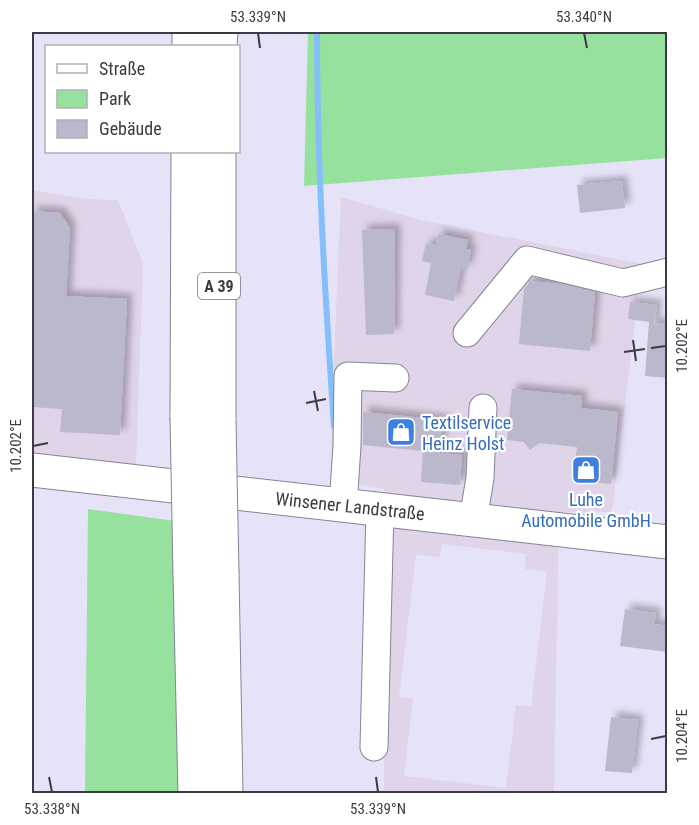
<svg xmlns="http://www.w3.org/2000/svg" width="699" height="825" viewBox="0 0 699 825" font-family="'Roboto Condensed',sans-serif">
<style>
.commercial{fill:#e0d4e8;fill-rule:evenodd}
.green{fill:#95e19d}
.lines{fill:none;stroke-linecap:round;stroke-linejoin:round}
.stream{stroke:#85bffa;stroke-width:6}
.building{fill:#bbb8cc;filter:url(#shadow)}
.minor-casing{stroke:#858396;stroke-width:29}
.major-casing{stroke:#858396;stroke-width:35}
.highway-casing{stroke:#858396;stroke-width:35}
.minor{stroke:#fff;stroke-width:27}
.major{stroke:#fff;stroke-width:33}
.highway{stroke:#fff;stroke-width:33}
.highway-bridge-casing{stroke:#858396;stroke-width:35;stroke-linecap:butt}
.highway-bridge{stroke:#fff;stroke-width:33}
.ticks{fill:none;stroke:#3c3b43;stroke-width:2}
.labels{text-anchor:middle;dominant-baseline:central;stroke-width:4.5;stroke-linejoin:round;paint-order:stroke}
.shield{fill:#fff;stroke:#76767b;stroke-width:1.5}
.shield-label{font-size:16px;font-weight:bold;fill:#3c3b43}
.shop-label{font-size:18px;fill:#366cbe;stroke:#fff;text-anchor:start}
.street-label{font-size:18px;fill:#3c3b43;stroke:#fff}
.neatline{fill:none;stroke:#3c3b43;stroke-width:2}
.ticks-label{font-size:15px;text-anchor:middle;fill:#3c3b43}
</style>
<defs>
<filter id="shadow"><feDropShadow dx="5.5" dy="-5.5" stdDeviation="3" flood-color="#0004"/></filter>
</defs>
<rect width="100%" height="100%" fill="#e6e3f8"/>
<path class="commercial" d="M32,190L88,199L118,200L143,263L136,466L32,454Z
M341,197L421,220L642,264L612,512H559L554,793H384V489L331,480L334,357ZM442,544L526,554L525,569L547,572L531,706L516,705L506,788L404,776L413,699L399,697L416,555L440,557Z"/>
<path class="green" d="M308,32H667V158L304,186Z
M88,509L175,521L179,793L85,794Z"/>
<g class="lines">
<path class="stream" d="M317,32C317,163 325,295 334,426"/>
</g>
<path class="building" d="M622,181L625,208L580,213L577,185Z
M32,211L60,213L70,228L66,296L127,299L120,435L60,432L62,409L32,407Z
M395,229L394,334L366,335L362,230Z
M438,234L468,240L466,249L471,250L467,269L461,268L454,301L425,295L431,263L422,261L426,243L436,245Z
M530,281L561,284L595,292L590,351L519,344L524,289Z
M630,302L657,305L654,323L668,324V378L645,376L649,322L628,319Z
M512,389L582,396L581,408L618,412L611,484L573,480L577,447L539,443L530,450L524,442L507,440Z
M363,412L443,420L439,453L462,455L460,485L421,482L423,451L363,445Z
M625,609L656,613L654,624L668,626V652L620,646Z
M611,717L638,720L632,773L605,771Z"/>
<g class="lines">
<g class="minor-casing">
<path id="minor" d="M467,333L527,260L623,283L668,272
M343,505L347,446L348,376L395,378
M473,520L480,478L483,408
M374,747L380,509"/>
</g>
<g class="major-casing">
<path id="major" d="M32,470L668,542"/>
</g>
<g class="highway-casing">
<path id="highway" d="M189,46V32
M220,46L221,32
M219,152V421
M187,417L188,152
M190,573L195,794
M222,573L226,794"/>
</g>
<use href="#minor" class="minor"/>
<use href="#major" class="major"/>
<use href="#highway" class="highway"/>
<g class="highway-bridge-casing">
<path id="highway-bridge" d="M187,417L190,573
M219,421L222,573"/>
</g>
<use href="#highway-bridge" class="highway-bridge"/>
</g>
<path class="ticks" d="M258,33L260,48M584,33L587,48M633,340L636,361M651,348L666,346M624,352L645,349M314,391L318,411M306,403L326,399M33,446L48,443M651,739L666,736M49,777L52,792M376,777L378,792"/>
<defs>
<g id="shop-square" transform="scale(1.5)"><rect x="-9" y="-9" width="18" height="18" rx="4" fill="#3f7fe0" stroke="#fff"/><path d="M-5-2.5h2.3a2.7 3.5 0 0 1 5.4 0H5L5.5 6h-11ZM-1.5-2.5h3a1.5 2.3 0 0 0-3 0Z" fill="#fff"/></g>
</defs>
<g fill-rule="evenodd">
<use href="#shop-square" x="401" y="432"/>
<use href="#shop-square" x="586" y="470"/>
</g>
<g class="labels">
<rect class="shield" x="198" y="273" width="42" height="26" rx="4.5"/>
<g class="shield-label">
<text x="219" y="286">A 39</text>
</g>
<g class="shop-label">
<text x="422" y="422">Textilservice<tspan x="422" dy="21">Heinz Holst</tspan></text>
<text x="586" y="499" text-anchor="middle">Luhe<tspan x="586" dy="21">Automobile GmbH</tspan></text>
</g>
<g class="street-label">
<text transform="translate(350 506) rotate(6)">Winsener Landstraße</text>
</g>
</g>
<rect width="699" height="825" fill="none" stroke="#ffffff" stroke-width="66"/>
<rect x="45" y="45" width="195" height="108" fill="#ffffff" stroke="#b1b1b4" stroke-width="1.5"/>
<rect x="57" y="64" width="30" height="9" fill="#ffffff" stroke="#b1b1b4" stroke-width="1.5"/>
<text x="99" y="75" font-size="18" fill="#3c3b43">Straße</text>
<rect x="57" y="90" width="30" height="18" fill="#95e19d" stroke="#b1b1b4" stroke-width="1.5"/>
<text x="99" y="105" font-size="18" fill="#3c3b43">Park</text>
<rect x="57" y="120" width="30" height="18" fill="#bbb8cc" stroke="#b1b1b4" stroke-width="1.5"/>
<text x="99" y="135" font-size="18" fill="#3c3b43">Gebäude</text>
<rect x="33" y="33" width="633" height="759" class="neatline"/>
<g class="ticks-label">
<text x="258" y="22">53.339°N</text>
<text x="584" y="22">53.340°N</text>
<text transform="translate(682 346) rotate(-90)" y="5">10.202°E</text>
<text transform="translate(16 446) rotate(-90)" y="5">10.202°E</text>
<text transform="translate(682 736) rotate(-90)" y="5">10.204°E</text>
<text x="52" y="814">53.338°N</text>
<text x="378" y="814">53.339°N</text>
</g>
</svg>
